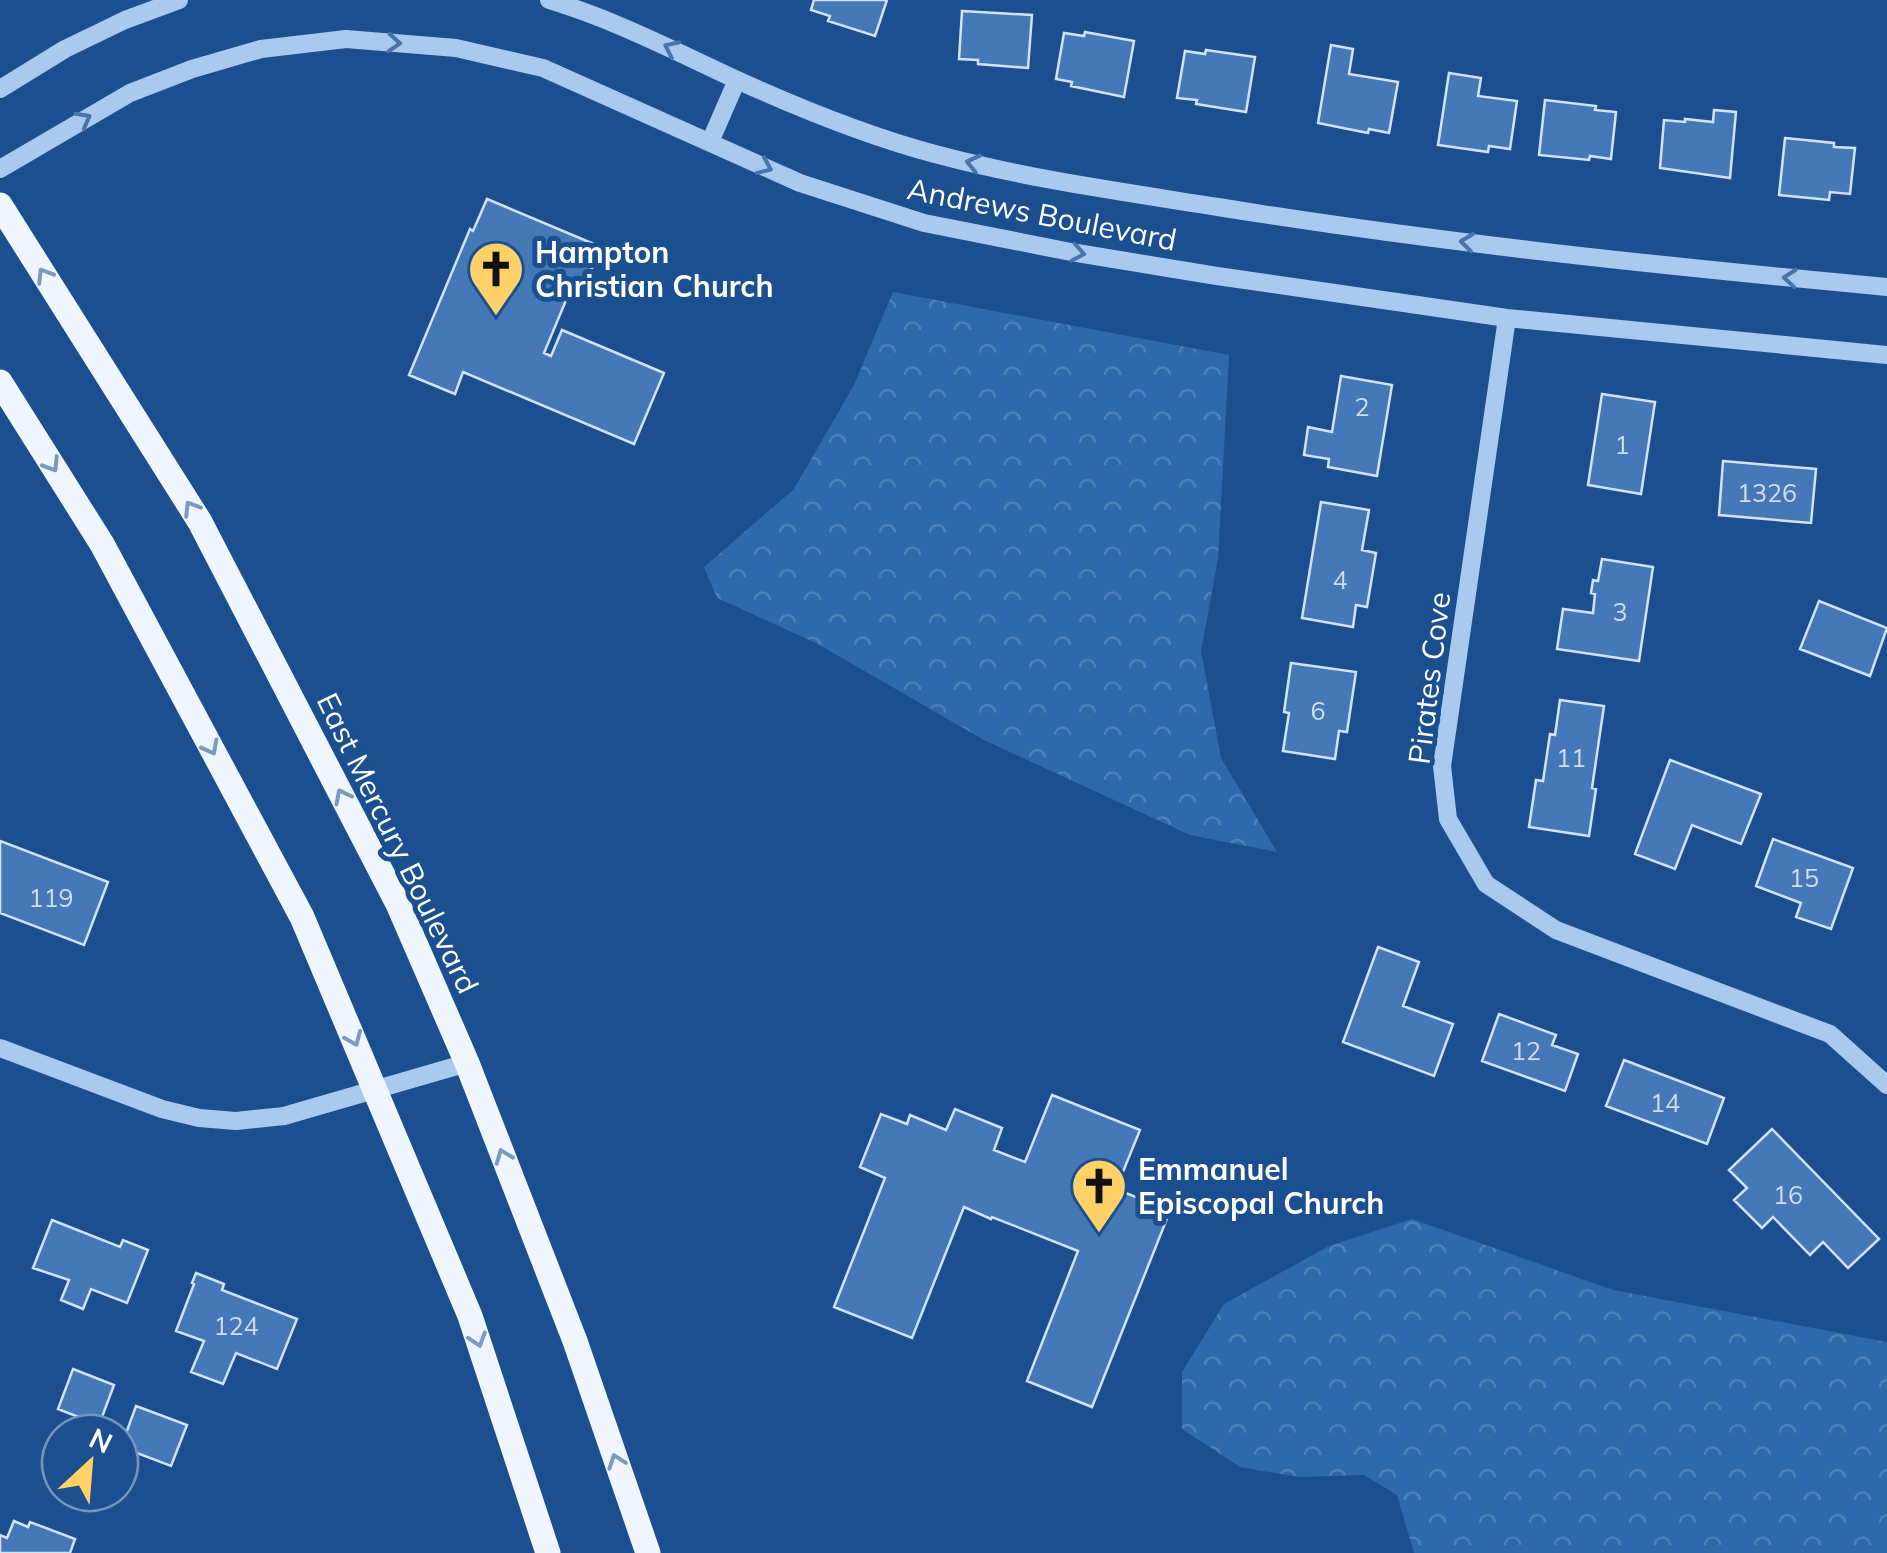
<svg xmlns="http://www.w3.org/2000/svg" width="1887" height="1553" viewBox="0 0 1887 1553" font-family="Mulish,sans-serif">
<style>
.forest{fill:url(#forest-crowns)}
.building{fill:#4478b7;stroke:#cfe3fa;stroke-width:2.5}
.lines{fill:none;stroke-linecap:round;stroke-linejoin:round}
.minor{stroke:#a9c9ee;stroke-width:18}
.major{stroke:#f0f6ff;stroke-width:25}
.oneway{stroke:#4674ac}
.oneway2{stroke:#7b9ac1}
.labels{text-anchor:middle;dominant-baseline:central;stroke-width:10;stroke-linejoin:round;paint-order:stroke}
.number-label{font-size:25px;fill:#d0dded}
.street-label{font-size:30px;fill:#fff;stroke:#1b4f8f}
.poi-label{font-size:30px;font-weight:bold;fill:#fff;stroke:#1b4f8f;text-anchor:start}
</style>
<defs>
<pattern id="forest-crowns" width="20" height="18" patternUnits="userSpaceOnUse" patternTransform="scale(2.5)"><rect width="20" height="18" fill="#2e69ad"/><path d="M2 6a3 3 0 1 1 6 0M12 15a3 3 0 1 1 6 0" fill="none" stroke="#4d80b9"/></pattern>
</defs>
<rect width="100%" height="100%" fill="#1b4f8f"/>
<path class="forest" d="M893,292L1229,355L1218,559L1201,651L1221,758L1277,852L1190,835L984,740L816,643L717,598L704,567L794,489L854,385Z
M1412,1219L1613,1290L1887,1342V1553H1414L1397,1495L1364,1475L1299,1477L1240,1467L1182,1429V1372L1224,1304L1329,1246Z"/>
<path class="building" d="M814,0H887L875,36L828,21L830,16L811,10Z
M962,11L1032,15L1028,68L978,64V60L959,59Z
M1085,32L1134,41L1124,97L1071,86L1072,82L1056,79L1064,33L1084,36Z
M1331,45L1353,49L1349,74L1398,82L1389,133L1369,129L1368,133L1318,123Z
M1206,50L1255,57L1246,112L1196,104L1197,100L1177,98L1185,51L1205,54Z
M1449,73L1481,78L1478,96L1517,101L1510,149L1489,146L1488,152L1438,145Z
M1545,100L1596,106L1595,110L1616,112L1611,159L1590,156L1589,160L1539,155Z
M1714,110L1736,112L1730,178L1660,168L1664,120L1685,122V119L1713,122Z
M1785,138L1834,143V147L1855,148L1850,194L1830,192L1829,200L1779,195Z
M487,199L601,247L585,285L574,281L544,353L551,356L562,330L664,373L634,444L463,372L455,394L409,375L470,229L473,231Z
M1341,376L1392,385L1377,476L1328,467L1329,459L1304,455L1308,427L1332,432Z
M1602,394L1655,402L1641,494L1588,485Z
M1723,461L1816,469L1811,523L1719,515Z
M1321,502L1369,510L1362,550L1376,553L1367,607L1356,605L1353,627L1302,618Z
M1602,559L1653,567L1639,661L1557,649L1563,609L1593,613L1595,594L1591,593L1593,580L1598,581Z
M1819,601L1887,628L1870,676L1800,649Z
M1291,663L1356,672L1347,732L1339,731L1335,759L1283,751L1289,713L1284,712Z
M1560,700L1604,706L1592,788L1596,789L1589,836L1529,827L1536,780L1543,781L1550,734L1555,735Z
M1670,760L1761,794L1741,844L1692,825L1675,869L1635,854Z
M1773,839L1853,868L1831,929L1796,917L1801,903L1756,886Z
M0,841L108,882L84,945L0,913Z
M1378,947L1419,962L1403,1006L1453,1024L1434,1076L1343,1042Z
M1499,1014L1556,1035L1552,1045L1578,1054L1565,1091L1482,1061Z
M1624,1060L1724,1098L1707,1144L1606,1106Z
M1052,1095L1140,1130L1116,1189L1170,1211L1092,1407L1027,1381L1078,1251L992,1217L991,1219L964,1207L912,1338L834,1307L885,1178L860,1167L881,1114L907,1124L910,1115L946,1130L955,1109L1002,1128L994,1150L1025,1162Z
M1772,1129L1879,1239L1848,1268L1823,1242L1810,1255L1773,1217L1762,1228L1734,1200L1747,1188L1729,1170Z
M52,1220L120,1247L123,1240L148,1250L127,1303L91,1289L83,1309L61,1300L69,1280L33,1268Z
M196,1273L224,1284L222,1290L297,1319L277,1369L236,1353L223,1384L191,1372L204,1341L176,1331L194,1284L192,1283Z
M73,1369L114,1385L99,1425L58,1409Z
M136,1406L187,1425L171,1466L121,1447Z
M14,1521L28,1527L30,1522L75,1539L70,1553H0V1535L7,1538Z"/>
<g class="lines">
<path class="minor" d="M549,0C615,20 675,51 737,80C801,109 867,136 935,154C1028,179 1123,192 1218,207C1440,243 1663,266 1887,287
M0,89L65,49L125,20L179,0
M710,142L737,80
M0,169L130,93L192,69L261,49L346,39L456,48L543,68L800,183L924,223L1071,252L1217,276L1507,318L1887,355
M1507,318L1442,766L1448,819L1486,884L1556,930L1830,1034L1887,1085
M0,1048L162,1109L199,1118L236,1121L284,1116L467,1063"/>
<path class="major" d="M0,205L200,522L398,904L467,1063L575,1341L648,1553
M0,382L102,544L302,917L470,1316L548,1553"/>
</g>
<defs><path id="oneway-chevron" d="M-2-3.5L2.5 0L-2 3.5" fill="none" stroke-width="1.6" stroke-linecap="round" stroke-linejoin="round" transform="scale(2.5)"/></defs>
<g class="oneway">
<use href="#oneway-chevron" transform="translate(394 43) rotate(4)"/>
<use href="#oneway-chevron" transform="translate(671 48) rotate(-155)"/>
<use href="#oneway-chevron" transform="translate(84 119) rotate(-29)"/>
<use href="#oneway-chevron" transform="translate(973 163) rotate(-167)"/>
<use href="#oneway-chevron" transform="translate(765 167) rotate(24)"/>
<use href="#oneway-chevron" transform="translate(1467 242) rotate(-173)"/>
<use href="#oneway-chevron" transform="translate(1078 253) rotate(10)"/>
<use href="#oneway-chevron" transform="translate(1790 278) rotate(-175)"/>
</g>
<g class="oneway2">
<use href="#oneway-chevron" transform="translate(44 275) rotate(-122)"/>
<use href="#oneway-chevron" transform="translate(52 465) rotate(58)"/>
<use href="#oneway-chevron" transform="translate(191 508) rotate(-122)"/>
<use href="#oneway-chevron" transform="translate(211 748) rotate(62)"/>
<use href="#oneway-chevron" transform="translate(342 796) rotate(-117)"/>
<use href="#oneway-chevron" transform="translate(354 1039) rotate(67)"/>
<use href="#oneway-chevron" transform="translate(503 1156) rotate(-111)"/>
<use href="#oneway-chevron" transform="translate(478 1340) rotate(72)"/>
<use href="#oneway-chevron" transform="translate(616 1461) rotate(-109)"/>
</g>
<defs>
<g id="church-pin" transform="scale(2.875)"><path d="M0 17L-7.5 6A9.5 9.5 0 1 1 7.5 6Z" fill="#ffd166" stroke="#1b4f8f"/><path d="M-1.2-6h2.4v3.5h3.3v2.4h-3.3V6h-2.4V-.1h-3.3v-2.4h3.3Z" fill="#111"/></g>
</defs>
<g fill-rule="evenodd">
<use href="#church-pin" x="496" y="269"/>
<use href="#church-pin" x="1099" y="1186"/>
</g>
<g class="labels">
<g class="number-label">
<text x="1362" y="406">2</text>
<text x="1622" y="444">1</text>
<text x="1767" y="492">1326</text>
<text x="1340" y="579">4</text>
<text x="1620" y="611">3</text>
<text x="1318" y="710">6</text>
<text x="1571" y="757">11</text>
<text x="1804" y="877">15</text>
<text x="51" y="897">119</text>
<text x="1526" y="1050">12</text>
<text x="1665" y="1102">14</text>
<text x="1788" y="1194">16</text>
<text x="236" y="1325">124</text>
</g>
<g class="street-label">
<text transform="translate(1042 214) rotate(11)">Andrews Boulevard</text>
<text transform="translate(1429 678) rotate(-83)">Pirates Cove</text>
<text transform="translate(398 843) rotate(64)">East Mercury Boulevard</text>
</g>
<g class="poi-label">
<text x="535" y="252">Hampton<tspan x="535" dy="34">Christian Church</tspan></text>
<text x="1138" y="1169">Emmanuel<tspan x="1138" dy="34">Episcopal Church</tspan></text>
</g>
</g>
<g transform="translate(90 1463) rotate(26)"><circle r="48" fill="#1b4f8f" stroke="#7695bc" stroke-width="2.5"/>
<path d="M0-8L18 38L0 25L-18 38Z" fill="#ffd166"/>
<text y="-15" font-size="28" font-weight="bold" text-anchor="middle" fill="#ffffff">N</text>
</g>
</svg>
